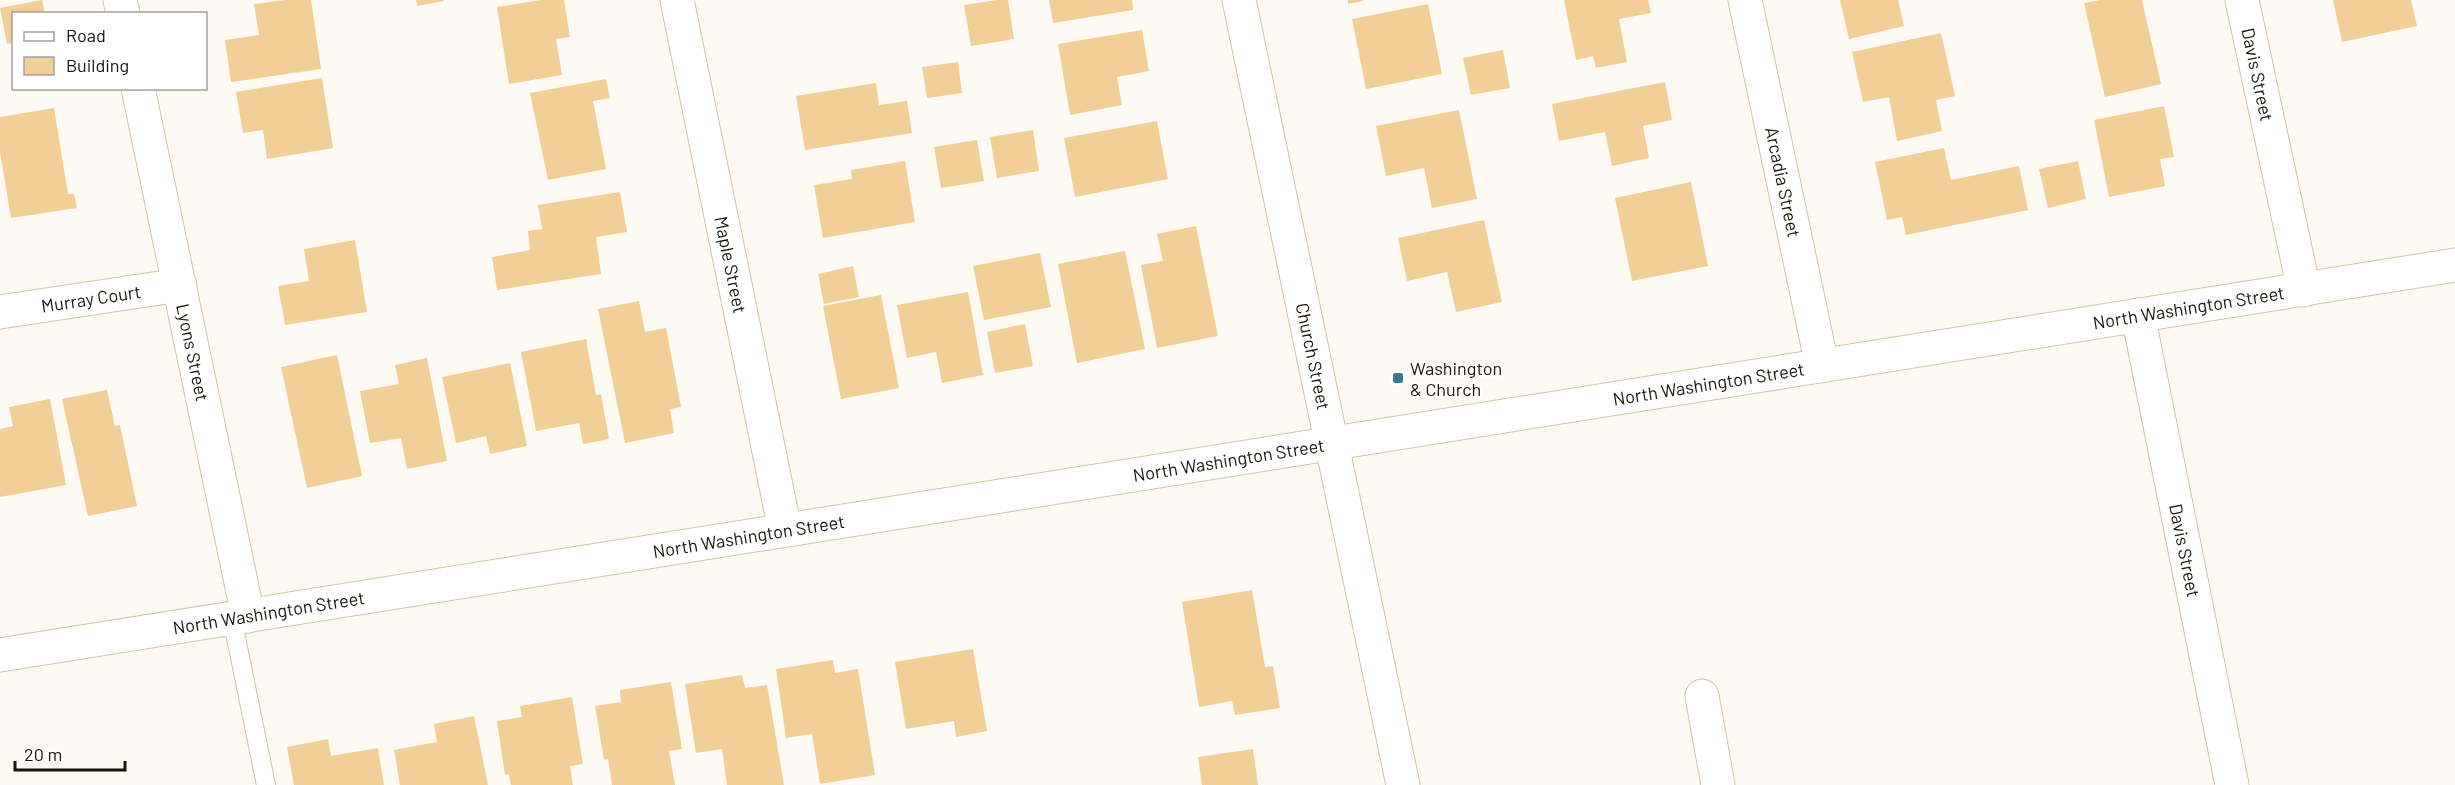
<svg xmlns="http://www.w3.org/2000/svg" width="2455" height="785" viewBox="0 0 2455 785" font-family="Barlow,sans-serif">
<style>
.building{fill:#f1cf96}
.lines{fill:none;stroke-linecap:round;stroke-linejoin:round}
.service-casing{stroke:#d3c2a7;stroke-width:20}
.minor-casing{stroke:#d3c2a7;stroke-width:35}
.tertiary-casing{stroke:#d3c2a7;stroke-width:35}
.service{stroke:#fff;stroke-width:18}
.minor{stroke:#fff;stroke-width:33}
.tertiary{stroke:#fff;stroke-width:33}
.poi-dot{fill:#3d7690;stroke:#fff;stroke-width:2}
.labels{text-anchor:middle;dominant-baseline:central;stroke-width:4.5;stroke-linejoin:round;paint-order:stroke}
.street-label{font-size:18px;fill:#191309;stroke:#fff}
.poi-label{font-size:18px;fill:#191309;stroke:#fff;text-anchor:start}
</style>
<rect width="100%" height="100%" fill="#fdfaf4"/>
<path class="building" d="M42,0L45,14H14V43L7,44L0,8Z
M285,0H311L321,69L231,82L225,40L259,35L254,4Z
M416,0H444V1L417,6Z
M541,0H564L570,37L556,39L562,75L509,84L497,7Z
M997,0H1008L1014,39L971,46L964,5Z
M1049,0H1132L1133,10L1053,23Z
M1348,0H1363V1L1348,4Z
M1564,0H1648L1651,13L1619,19L1627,62L1596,68L1593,56L1576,60Z
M1840,0H1898L1904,26L1849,39Z
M2100,0H2142L2161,84L2105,97L2084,3Z
M2333,0H2411L2417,26L2342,42Z
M1428,4L1442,74L1366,89L1352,19Z
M1142,30L1149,71L1117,77L1122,105L1070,115L1058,44Z
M1941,33L1955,96L1936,100L1942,131L1897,141L1889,97L1863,102L1852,52Z
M1503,50L1510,88L1471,95L1463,58Z
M958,62L962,93L927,98L922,67Z
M322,78L333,148L267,159L263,130L243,133L236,92Z
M606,79L610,98L593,101L606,169L548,180L530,93Z
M1665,82L1672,120L1643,126L1649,158L1612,166L1605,132L1559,141L1552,104Z
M876,83L879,105L907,101L912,133L805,150L796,96Z
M2164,106L2174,157L2160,159L2165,186L2109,197L2094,120Z
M54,108L68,194H74L77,208L11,218L0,152V117Z
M1459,110L1477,199L1432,208L1424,168L1386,176L1376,126Z
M1157,121L1168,179L1075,197L1064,138Z
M1033,130L1039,171L997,178L990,137Z
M977,140L984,181L941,188L934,147Z
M1944,148L1951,180L2019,166L2028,210L1906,235L1902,217L1887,220L1875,162Z
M905,161L915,222L823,238L814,185L852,179L851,170Z
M2078,161L2086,199L2048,208L2039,169Z
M1691,182L1708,266L1632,281L1615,198Z
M620,192L627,232L596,237L601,274L497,290L492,257L530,250L528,231L542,229L538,205Z
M1484,220L1502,302L1456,312L1447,272L1407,281L1398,238Z
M1196,226L1218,336L1157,348L1141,265L1163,261L1157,234Z
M355,240L367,312L285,325L278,286L309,281L304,249Z
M1125,251L1145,349L1077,363L1058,264Z
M1040,253L1051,307L984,320L973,266Z
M853,266L859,297L824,304L818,274Z
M968,292L983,375L942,383L936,352L907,358L897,305Z
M881,295L899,388L841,399L823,306Z
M639,301L645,332L666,328L681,407L670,409L674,433L625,443L598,309Z
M1025,324L1033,366L995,373L987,332Z
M586,339L596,395L601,394L609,439L583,444L579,423L536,431L521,352Z
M337,355L362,476L307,488L281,367Z
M427,358L447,461L407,469L401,438L370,443L360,391L399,384L395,365Z
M510,363L527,446L490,454L486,436L456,443L442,377Z
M107,390L115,426L120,425L137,506L88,516L62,399Z
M50,399L66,485L0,497V429L13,426L9,407Z
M1252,590L1265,667L1273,666L1280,708L1235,715L1232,701L1199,707L1182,602Z
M973,649L987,731L956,737L954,721L906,729L895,662Z
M833,660L835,673L858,669L875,775L820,784L812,734L786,738L776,669Z
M742,675L745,688L767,685L784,785H727L722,749L696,753L685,684Z
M671,682L682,749L669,751L675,785H612L608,759L604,760L595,706L621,702L620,690Z
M572,697L583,764L570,766L573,785H511L509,774L505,775L497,721L522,717L520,706Z
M474,716L488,785H400L394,750L437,742L434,724Z
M328,739L331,756L378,748L384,785H294L287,747Z
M1253,749L1258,785H1202L1198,757Z"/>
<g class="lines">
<g class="service-casing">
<path id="service" d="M232,618L266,785"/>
</g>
<g class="minor-casing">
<g id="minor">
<path d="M120,0L123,14"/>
<path id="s1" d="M677,0L785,530"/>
<path id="s2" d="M1239,0L1403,785"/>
<path id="s3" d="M1745,0L1822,365"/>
<path id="s4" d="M2242,0L2304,290"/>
<path id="s5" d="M138,88L248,616"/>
<path id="s6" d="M0,312L180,285"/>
<path id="s7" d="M2138,315L2232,785"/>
<path d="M1702,696L1718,785"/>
</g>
</g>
<g class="tertiary-casing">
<g id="tertiary">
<path id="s8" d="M0,655L2455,265"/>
</g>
</g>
<use href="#service" class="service"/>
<use href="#minor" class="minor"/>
<use href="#tertiary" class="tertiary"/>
</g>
<rect class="poi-dot" x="1392" y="372" width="12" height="12" rx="3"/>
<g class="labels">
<g class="street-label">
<text stroke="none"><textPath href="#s4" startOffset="76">Davis Street</textPath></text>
<text stroke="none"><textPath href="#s3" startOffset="186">Arcadia Street</textPath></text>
<text stroke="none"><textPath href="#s1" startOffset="270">Maple Street</textPath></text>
<text stroke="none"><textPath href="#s6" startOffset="92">Murray Court</textPath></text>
<text stroke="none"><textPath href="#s8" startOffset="2216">North Washington Street</textPath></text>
<text stroke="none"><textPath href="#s5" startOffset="270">Lyons Street</textPath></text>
<text stroke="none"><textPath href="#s2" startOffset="364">Church Street</textPath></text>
<text stroke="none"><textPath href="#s8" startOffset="1730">North Washington Street</textPath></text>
<text stroke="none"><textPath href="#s8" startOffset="1244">North Washington Street</textPath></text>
<text stroke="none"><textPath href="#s8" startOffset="758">North Washington Street</textPath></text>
<text stroke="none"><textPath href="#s7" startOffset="240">Davis Street</textPath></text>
<text stroke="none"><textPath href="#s8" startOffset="272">North Washington Street</textPath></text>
</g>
<g class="poi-label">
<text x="1410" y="368">Washington<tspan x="1410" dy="21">&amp; Church</tspan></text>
</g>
</g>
<rect x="12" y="12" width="195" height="78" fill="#ffffff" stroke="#a3a19d" stroke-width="1.5"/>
<rect x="24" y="32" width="30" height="9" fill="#ffffff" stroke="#a3a19d" stroke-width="1.5"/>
<text x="66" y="42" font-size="18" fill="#191309">Road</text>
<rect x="24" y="57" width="30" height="18" fill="#f1cf96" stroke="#a3a19d" stroke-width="1.5"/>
<text x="66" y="72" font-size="18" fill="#191309">Building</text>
<path d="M15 761v9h110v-9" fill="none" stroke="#191309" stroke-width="3"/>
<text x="24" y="761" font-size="18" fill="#191309" stroke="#ffffff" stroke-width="4.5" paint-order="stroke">20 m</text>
</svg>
